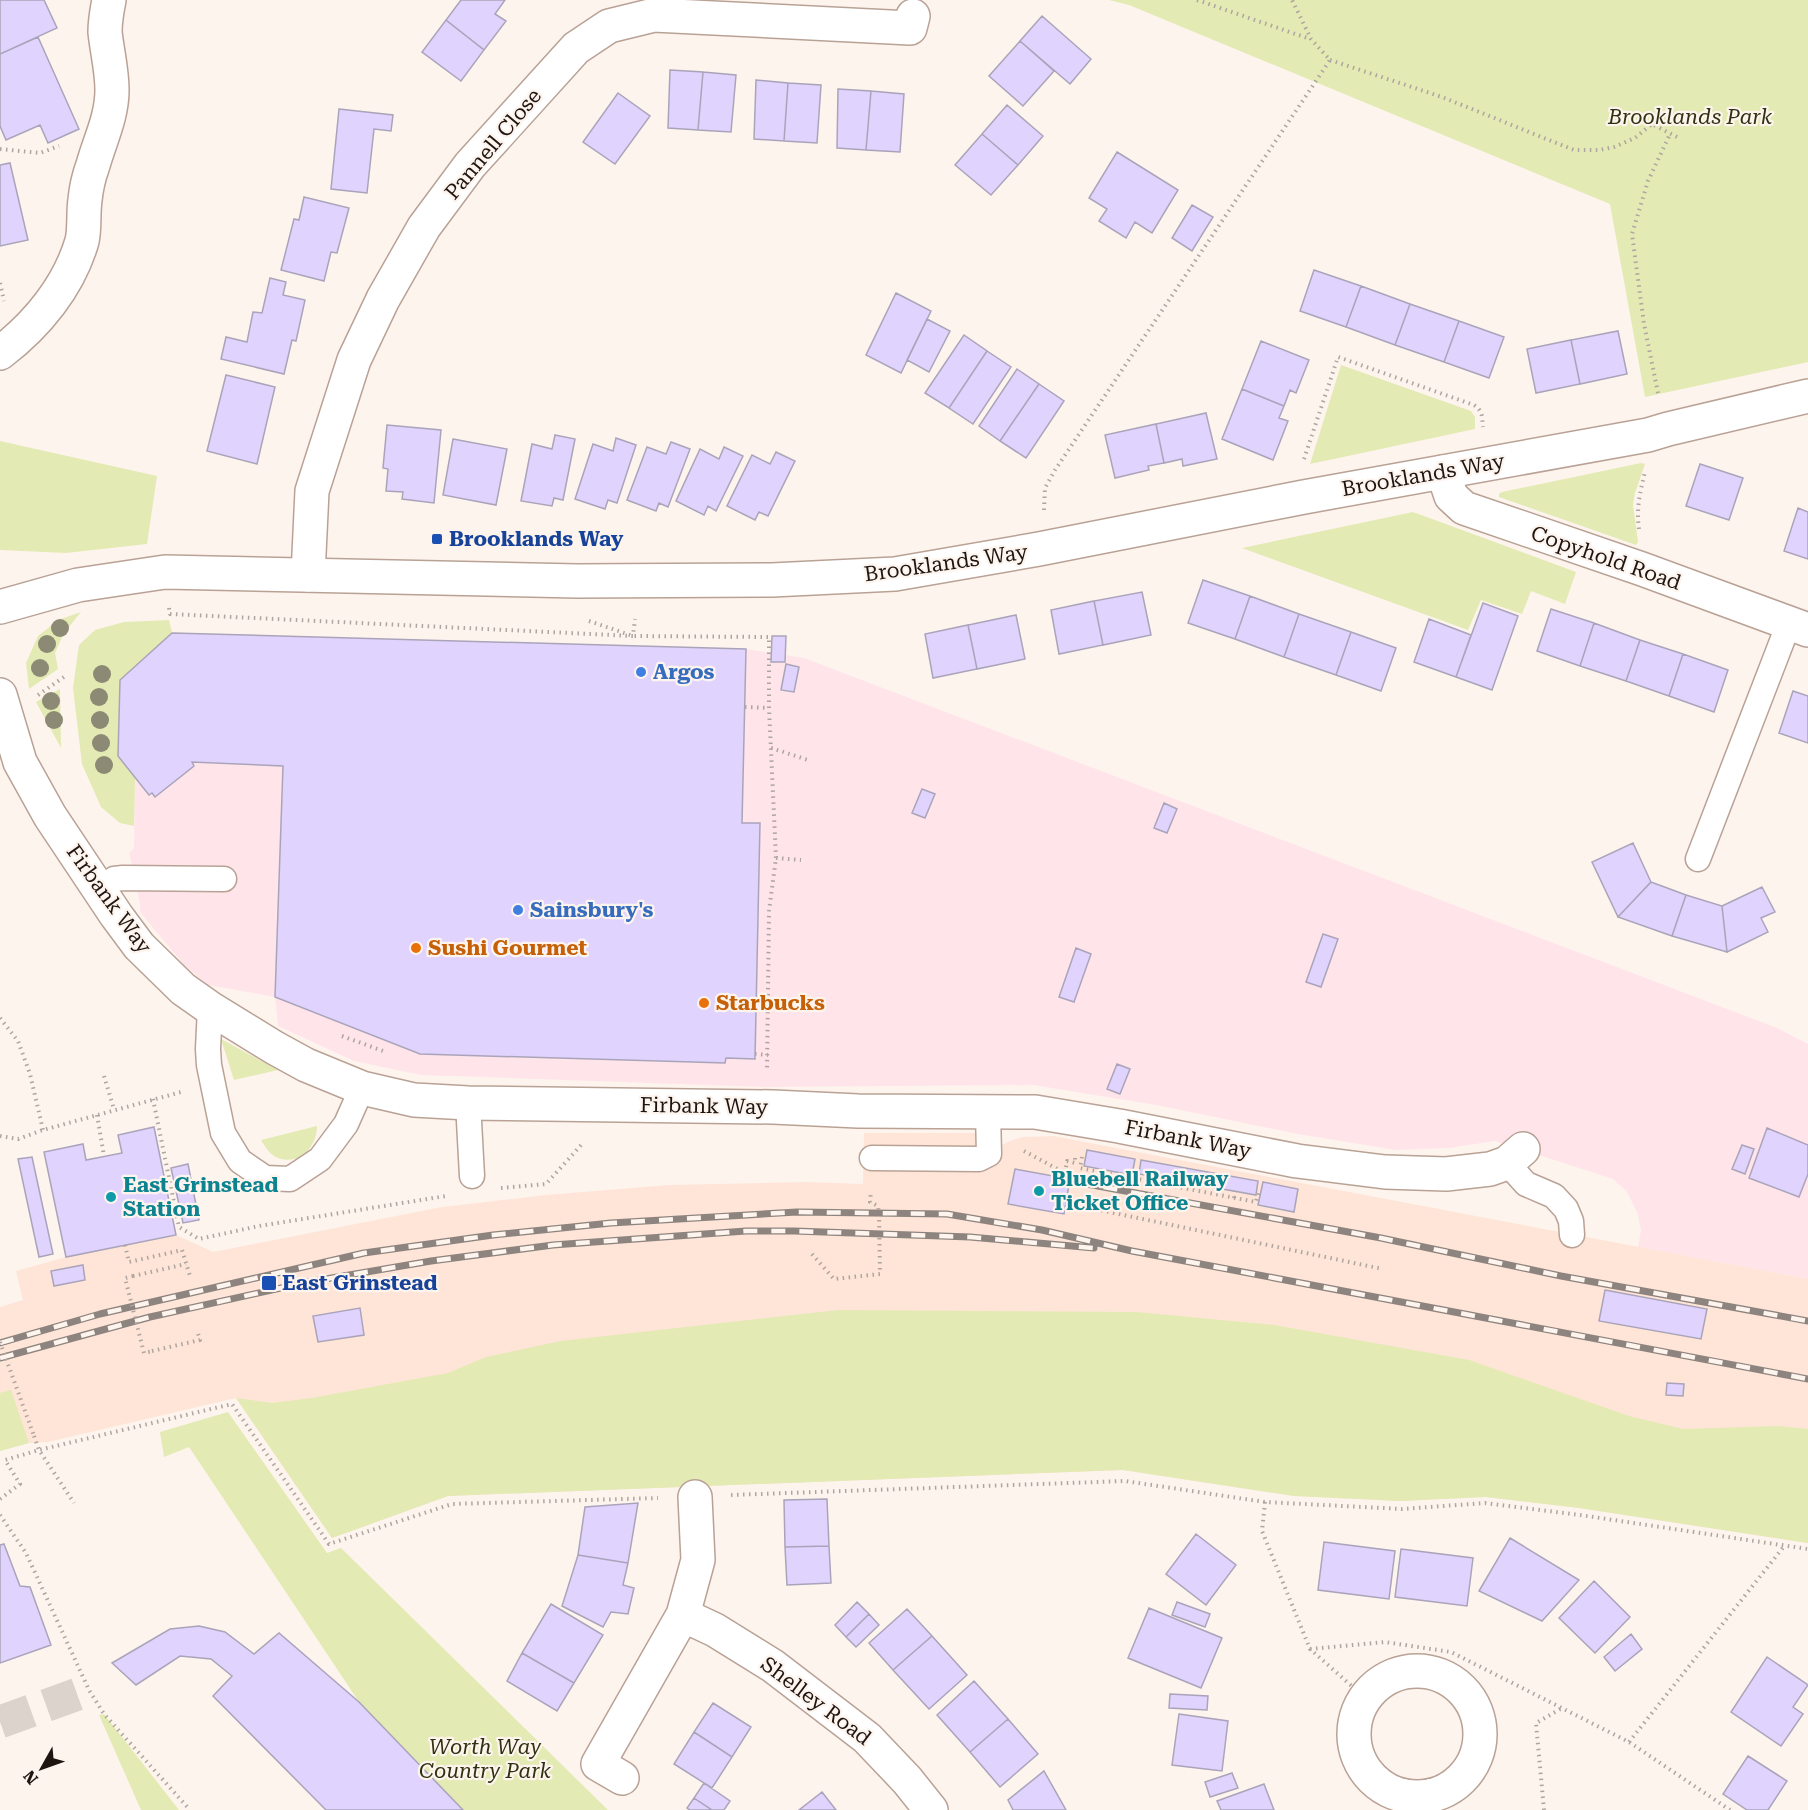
<svg xmlns="http://www.w3.org/2000/svg" width="1808" height="1810" viewBox="0 0 1808 1810" font-family="'Roboto Serif',serif">
<style>
.commercial{fill:#ffe4ea}
.built{fill:#fee5d7}
.green{fill:#e3eab3}
.building{fill:#e0d3fd;stroke:#aaa4ba;stroke-width:1.5}
.lines{fill:none;stroke-linecap:round;stroke-linejoin:round}
.minor-tunnel{stroke:#dcd3cd;stroke-width:33;stroke-dasharray:33 16;stroke-linecap:butt}
.service-casing{stroke:#b9a295;stroke-width:27}
.minor-casing{stroke:#b9a295;stroke-width:36}
.secondary-casing{stroke:#b9a295;stroke-width:36}
.path{stroke:#afa5a0;stroke-width:4;stroke-dasharray:1.5 4.5;stroke-linecap:butt}
.service{stroke:#fff;stroke-width:24}
.minor{stroke:#fff;stroke-width:33}
.secondary{stroke:#fff;stroke-width:33}
.rail-casing{stroke:#8e847f;stroke-width:7}
.rail{stroke:#fef4ee;stroke-width:4.5;stroke-dasharray:14;stroke-linecap:butt}
.path-bridge{stroke:#afa5a0;stroke-width:4;stroke-dasharray:1.5 4.5;stroke-linecap:butt}
.tree{fill:#8c8974}
.transit-dot{fill:#1a4fb4;stroke:#fef4ee;stroke-width:2}
.shop-dot{fill:#3f7fe0;stroke:#fef4ee;stroke-width:2}
.food-dot{fill:#e8710a;stroke:#fef4ee;stroke-width:2}
.culture-dot{fill:#0f9aa8;stroke:#fef4ee;stroke-width:2}
.labels{text-anchor:middle;dominant-baseline:central;stroke-width:4.5;stroke-linejoin:round;paint-order:stroke}
.park-label{font-size:21px;font-style:italic;fill:#2f3211;stroke:#fef4ee}
.street-label{font-size:21px;fill:#1e1511;stroke:#fef4ee}
.transit-label{font-size:21px;font-weight:bold;fill:#164399;stroke:#fef4ee;text-anchor:start}
.shop-label{font-size:21px;font-weight:bold;fill:#366cbe;stroke:#fef4ee;text-anchor:start}
.food-label{font-size:21px;font-weight:bold;fill:#c56008;stroke:#fef4ee;text-anchor:start}
.culture-label{font-size:21px;font-weight:bold;fill:#0d838f;stroke:#fef4ee;text-anchor:start}
</style>
<rect width="100%" height="100%" fill="#fef4ee"/>
<path class="commercial" d="M172,633L746,649L804,658L1777,1028L1808,1044V1279L1638,1247L1641,1230L1637,1212L1627,1192L1613,1179L1495,1141L1449,1148L1396,1150L1298,1134L1156,1105L1033,1085L765,1087L421,1075L354,1061L278,1026L275,997L208,985L185,966L140,912V903L129,853L134,848L135,777L118,757L120,680Z"/>
<path class="built" d="M864,1133H989L994,1150L1007,1142L1022,1137L1053,1136L1808,1279V1543L1579,1508L1486,1497L1400,1501L1294,1496L1123,1470L448,1496L332,1538L236,1398L48,1442L29,1443L0,1451V1307L23,1300L16,1271L66,1257L176,1235L213,1252L442,1207L546,1195L669,1185L805,1182L863,1184Z"/>
<path class="green" d="M1109,0H1808V362L1645,397L1610,204L1129,5Z
M1341,365L1471,411L1475,417V429L1310,464Z
M0,441L157,476L147,544L66,553L0,550Z
M1641,463L1645,464L1635,493L1633,505L1638,542L1636,545L1499,497V494L1502,492Z
M1413,512L1576,572L1565,604L1531,591L1522,614L1481,600L1468,630L1242,548Z
M81,612L64,633L55,653L58,669L29,689L26,663L38,636L58,620Z
M169,620L172,633L120,680L118,756L135,777L134,826L120,823L101,807L82,764L73,688L79,645L95,630L124,622Z
M60,689L61,748L36,702Z
M221,1039L278,1070L234,1080Z
M317,1126C317,1146 300,1166 278,1158C270,1155 265,1147 261,1140Z
M839,1310L1136,1312L1274,1325L1469,1360L1629,1416L1683,1429L1778,1426L1808,1429V1543L1579,1508L1486,1497L1400,1501L1294,1496L1123,1470L448,1496L332,1538L236,1398L272,1403L312,1398L448,1373L486,1357L561,1341Z
M11,1390L29,1443L0,1451V1393Z
M228,1412L327,1553L341,1548L608,1810H463L359,1702L189,1447L164,1457L160,1432Z
M104,1714L179,1810H141L99,1715Z"/>
<path class="building" d="M0,0H44L57,28L0,54Z
M461,0H505L495,14L506,21L484,50L446,20Z
M1042,16L1091,59L1070,84L1020,41Z
M446,20L484,50L461,81L422,52Z
M38,37L79,129L48,143L40,125L6,140L0,126V54Z
M1020,41L1054,71L1023,106L989,76Z
M670,70L703,72L698,130L668,128Z
M703,72L736,75L731,132L698,130Z
M756,80L788,83L784,141L754,139Z
M788,83L821,85L817,143L784,141Z
M838,89L871,91L866,150L837,148Z
M871,91L904,94L900,152L866,150Z
M618,93L650,116L615,164L583,142Z
M1007,105L1043,136L1018,165L982,134Z
M339,109L393,115L391,131L374,129L367,193L331,189Z
M982,134L1018,165L991,195L955,165Z
M1117,152L1178,190L1152,233L1135,222L1126,238L1099,221L1107,209L1089,198Z
M10,163L28,240L0,246V165Z
M304,197L349,208L337,253L331,252L324,281L281,270L294,219L299,220Z
M1192,205L1213,217L1192,251L1172,238Z
M1314,270L1361,286L1346,327L1300,311Z
M270,278L286,282L283,295L305,300L296,341L292,340L284,374L221,359L226,337L247,342L253,312L262,313Z
M1361,286L1410,304L1395,345L1346,327Z
M896,293L931,311L901,373L866,355Z
M1410,304L1459,321L1444,362L1395,345Z
M927,319L950,331L929,372L907,360Z
M1459,321L1504,337L1489,378L1444,362Z
M1618,331L1627,374L1580,384L1571,340Z
M964,335L987,351L949,408L925,393Z
M1571,340L1580,384L1536,393L1527,349Z
M1261,341L1309,360L1296,393L1290,390L1284,406L1242,389Z
M987,351L1011,367L973,424L949,408Z
M1017,369L1039,384L1000,441L979,426Z
M226,375L275,387L257,464L207,451Z
M1039,384L1064,401L1026,458L1000,441Z
M1242,389L1284,406L1279,418L1288,421L1273,460L1222,439Z
M1206,413L1217,459L1183,466L1182,459L1164,463L1156,424Z
M1156,424L1164,463L1148,466L1149,470L1115,478L1105,435Z
M387,425L441,430L434,503L402,499L403,492L386,491L388,469L383,468Z
M555,435L575,439L563,500L554,498L552,506L521,501L532,444L552,449Z
M616,438L636,445L617,503L608,500L605,509L575,499L593,444L613,451Z
M453,439L507,449L496,505L443,495Z
M671,442L690,449L668,507L659,503L656,511L627,500L647,447L666,454Z
M724,447L743,456L716,511L708,506L704,515L676,501L700,449L719,459Z
M776,452L795,461L768,516L759,512L755,520L727,506L752,455L770,464Z
M1700,464L1743,478L1729,520L1686,506Z
M1798,508L1808,512V559L1784,551Z
M1203,580L1250,596L1235,639L1188,623Z
M1142,592L1151,635L1103,645L1094,601Z
M1250,596L1299,614L1284,657L1235,639Z
M1094,601L1103,645L1059,654L1051,610Z
M1483,603L1518,616L1492,690L1456,677Z
M1551,609L1594,623L1580,666L1537,651Z
M1299,614L1351,632L1336,675L1284,657Z
M1016,615L1025,659L977,669L968,625Z
M1429,619L1471,635L1456,677L1414,662Z
M1594,623L1640,640L1626,681L1580,666Z
M968,625L977,669L933,678L925,634Z
M1351,632L1396,648L1381,691L1336,675Z
M172,633L746,649L742,823H760L755,1059L726,1058L725,1063L420,1054L275,997L283,766L192,762L194,766L155,797L152,793L149,795L118,756L120,680Z
M772,636H786L785,662H771Z
M1640,640L1683,654L1669,696L1626,681Z
M1683,654L1728,670L1714,712L1669,696Z
M786,664L799,667L794,692L781,690Z
M1793,691L1808,696V743L1779,733Z
M922,789L935,794L925,818L912,813Z
M1164,803L1177,809L1167,833L1154,828Z
M1633,843L1651,882L1618,917L1592,862Z
M1651,882L1686,895L1672,936L1618,917Z
M1762,887L1775,912L1761,918L1768,932L1727,952L1722,906Z
M1686,895L1722,906L1727,952L1672,936Z
M1323,934L1338,939L1321,987L1306,982Z
M1076,948L1091,954L1074,1002L1059,997Z
M1117,1064L1130,1069L1120,1094L1107,1089Z
M154,1127L176,1235L66,1257L44,1152L83,1144L86,1160L122,1153L118,1135Z
M1767,1128L1808,1145V1174L1799,1197L1749,1178Z
M1742,1145L1754,1149L1745,1174L1732,1169Z
M1087,1150L1135,1159L1132,1175L1084,1166Z
M32,1157L53,1254L39,1257L18,1159Z
M1141,1160L1258,1181L1256,1195L1139,1174Z
M188,1164L199,1220L183,1223L171,1168Z
M1015,1169L1070,1179L1064,1214L1008,1204Z
M1263,1182L1298,1189L1294,1212L1258,1205Z
M83,1265L85,1280L54,1286L51,1271Z
M1605,1290L1707,1309L1701,1339L1599,1321Z
M360,1308L364,1335L318,1342L313,1316Z
M1667,1383L1684,1384L1683,1396L1666,1395Z
M827,1499L829,1546L785,1547L784,1500Z
M638,1503L628,1563L578,1555L585,1507Z
M1196,1534L1236,1565L1206,1605L1166,1574Z
M1510,1538L1579,1580L1542,1621L1479,1591Z
M1324,1542L1395,1551L1389,1599L1318,1590Z
M4,1544L20,1586L30,1587L51,1645L0,1663V1545Z
M829,1546L831,1583L787,1585L785,1547Z
M1401,1549L1473,1558L1467,1606L1395,1597Z
M578,1555L628,1563L623,1585L634,1588L628,1614L611,1612L603,1627L562,1606Z
M1594,1581L1630,1617L1595,1653L1559,1618Z
M857,1602L869,1614L846,1637L835,1625Z
M1177,1602L1210,1614L1205,1627L1172,1615Z
M551,1604L603,1635L574,1683L522,1653Z
M1149,1608L1222,1638L1201,1688L1128,1658Z
M907,1609L932,1636L893,1670L869,1643Z
M869,1614L879,1625L856,1647L846,1637Z
M199,1626L225,1632L254,1654L279,1633L359,1702L463,1810H326L213,1696L232,1676L211,1659L180,1656L136,1685L112,1663L170,1629Z
M1631,1634L1642,1649L1615,1671L1604,1657Z
M932,1636L967,1675L929,1709L893,1670Z
M522,1653L574,1683L557,1711L507,1681Z
M1767,1657L1808,1685L1793,1707L1803,1714L1781,1746L1731,1712Z
M974,1681L1008,1719L970,1752L937,1715Z
M1170,1694L1208,1696L1207,1710L1169,1708Z
M713,1703L751,1727L732,1757L694,1732Z
M1179,1714L1228,1721L1222,1771L1172,1765Z
M1008,1719L1038,1754L1000,1787L970,1752Z
M694,1732L732,1757L712,1788L674,1764Z
M1748,1756L1787,1781L1768,1810H1747L1723,1794Z
M1044,1771L1066,1810H1013L1008,1800Z
M1232,1773L1238,1788L1210,1797L1205,1782Z
M704,1783L730,1801L724,1810H712L694,1798Z
M1264,1784L1274,1810H1221L1217,1801Z
M822,1792L836,1810H799Z
M694,1798L712,1810H690L687,1808Z"/>
<g class="lines">
<path class="minor-tunnel" d="M0,1722L89,1690"/>
<g class="service-casing">
<path id="service" d="M1698,859L1789,623
M99,888L114,879L123,878L224,879
M210,1008L208,1049L209,1065L223,1133L240,1161L265,1178L290,1179L320,1159L346,1124L362,1088
M468,1103L472,1176
M872,1158L979,1159L989,1154L988,1112
M1507,1163L1526,1184L1554,1196L1566,1209L1571,1221L1572,1235"/>
</g>
<g class="minor-casing">
<path id="minor" d="M0,353C37,325 69,286 82,241C85,228 83,213 85,200C86,189 89,176 93,165C100,140 112,117 112,90C112,70 107,51 105,32C105,21 107,10 109,0
M1443,472L1451,496L1464,508L1642,569L1808,630
M308,575L312,491L354,360L383,299L424,227L470,165L576,48L609,26L654,15L910,28L913,16
M0,695L20,762L50,816L116,915L139,946L183,989L210,1008L275,1048L306,1065L362,1088L414,1100L468,1103L773,1107L858,1111L1035,1112L1119,1126L1297,1161L1385,1172L1446,1174L1490,1169L1507,1163L1523,1149
M683,1615L715,1630L773,1666L867,1738L907,1780L931,1810
M1354 1734a63 63 0 1 1 126 0a63 63 0 1 1-126 0Z
M622,1778L598,1764L683,1615L698,1560L695,1497"/>
</g>
<g class="secondary-casing">
<path id="secondary" d="M0,607L78,585L165,572L577,581L772,580L895,574L1039,549L1304,497L1648,435L1668,429L1808,396"/>
</g>
<path class="path" d="M1197,0L1310,39
M1330,60L1442,97L1574,150H1599L1614,147L1635,138L1652,124L1681,139
M0,149L40,153L59,146
M0,283L4,301
M1658,393L1644,324L1632,234L1648,181L1670,134
M1304,459L1338,357L1474,405C1483,411 1482,417 1483,427
M1044,510L1045,488L1055,470L1330,60L1311,39L1292,0
M1639,529C1636,509 1640,492 1645,472
M169,608L170,614L633,636L635,619
M589,621L633,636L769,637V708L776,858L769,911L767,1070
M38,695L64,677
M745,707L769,708
M771,748L808,760
M776,858L801,860
M0,1018L18,1041L30,1074L43,1130
M342,1036L386,1052
M755,1054L768,1055
M104,1076L114,1109
M153,1099L179,1227L199,1239L259,1226L446,1196
M97,1115L104,1156
M0,1136L18,1139L43,1130L181,1092
M1024,1151L1065,1173L1064,1178
M1082,1157L1080,1168L1256,1202L1259,1190
M1065,1173L1067,1161L1075,1163V1157
M501,1188L546,1184L583,1143
M1234,1198L1235,1191
M1066,1203L1383,1269
M125,1245L129,1262L182,1250L190,1276
M812,1254L834,1279L880,1274L879,1214L878,1206L870,1202L871,1191
M133,1276L186,1264
M152,1351L200,1340L197,1330
M34,1436L39,1450L74,1503
M731,1495L1125,1481L1265,1502L1402,1509L1485,1503L1580,1515L1808,1549
M0,1499L20,1484L5,1460L39,1450L232,1404L329,1544L452,1504L658,1498
M1265,1502L1262,1531L1310,1649L1365,1698
M0,1515L26,1553L89,1690L104,1714L190,1810
M1310,1649L1385,1642L1451,1652L1629,1742L1730,1810
M1629,1742L1785,1545
M1544,1810L1536,1723L1562,1708"/>
<use href="#service" class="service"/>
<use href="#minor" class="minor"/>
<use href="#secondary" class="secondary"/>
<g class="rail-casing">
<path id="rail" d="M1076,1182L1381,1238L1561,1276L1808,1321
M0,1343L100,1314L364,1253L493,1235L611,1223L797,1212L947,1214L1042,1230L1132,1251L1808,1379
M0,1358L150,1317L308,1282L431,1261L553,1245L746,1231H794L970,1237L1094,1248"/>
</g>
<use href="#rail" class="rail"/>
<path class="path-bridge" d="M133,1276L125,1278L144,1353L152,1351
M0,1342L34,1436"/>
</g>
<g class="tree">
<circle cx="60" cy="628" r="9"/>
<circle cx="47" cy="644" r="9"/>
<circle cx="40" cy="668" r="9"/>
<circle cx="102" cy="674" r="9"/>
<circle cx="99" cy="697" r="9"/>
<circle cx="51" cy="701" r="9"/>
<circle cx="54" cy="720" r="9"/>
<circle cx="100" cy="720" r="9"/>
<circle cx="101" cy="743" r="9"/>
<circle cx="104" cy="765" r="9"/>
</g>
<g class="transit-dot">
<rect x="431" y="533" width="12" height="12" rx="3"/>
<rect x="261" y="1275" width="16" height="16" rx="3"/>
</g>
<g class="shop-dot">
<circle cx="641" cy="672" r="6"/>
<circle cx="518" cy="910" r="6"/>
</g>
<g class="food-dot">
<circle cx="416" cy="948" r="6"/>
<circle cx="704" cy="1003" r="6"/>
</g>
<g class="culture-dot">
<circle cx="1039" cy="1191" r="6"/>
<circle cx="111" cy="1197" r="6"/>
</g>
<g class="labels">
<g class="park-label">
<text x="1690" y="117">Brooklands Park</text>
<text x="485" y="1747">Worth Way<tspan x="485" dy="24">Country Park</tspan></text>
</g>
<g class="street-label">
<text transform="translate(493 144) rotate(-50)">Pannell Close</text>
<text transform="translate(1423 475) rotate(-10)">Brooklands Way</text>
<text transform="translate(1606 558) rotate(19)">Copyhold Road</text>
<text transform="translate(946 563) rotate(-8)">Brooklands Way</text>
<text transform="translate(109 899) rotate(54)">Firbank Way</text>
<text transform="translate(704 1106) rotate(1)">Firbank Way</text>
<text transform="translate(1188 1139) rotate(11)">Firbank Way</text>
<text transform="translate(816 1701) rotate(37)">Shelley Road</text>
</g>
<g class="transit-label">
<text x="449" y="539">Brooklands Way</text>
<text x="282" y="1283">East Grinstead</text>
</g>
<g class="shop-label">
<text x="653" y="672">Argos</text>
<text x="530" y="910">Sainsbury's</text>
</g>
<g class="food-label">
<text x="428" y="948">Sushi Gourmet</text>
<text x="716" y="1003">Starbucks</text>
</g>
<g class="culture-label">
<text x="1051" y="1179">Bluebell Railway<tspan x="1051" dy="24">Ticket Office</tspan></text>
<text x="123" y="1185">East Grinstead<tspan x="123" dy="24">Station</tspan></text>
</g>
</g>
<g transform="translate(42 1768) rotate(230)" stroke="#fef4ee" stroke-width="4.5" paint-order="stroke">
<path d="M0-4.5L10 22L0 15L-10 22Z" fill="#1e1511"/>
<text y="-9" font-size="16" font-weight="bold" text-anchor="middle" fill="#1e1511">N</text>
</g>
</svg>
